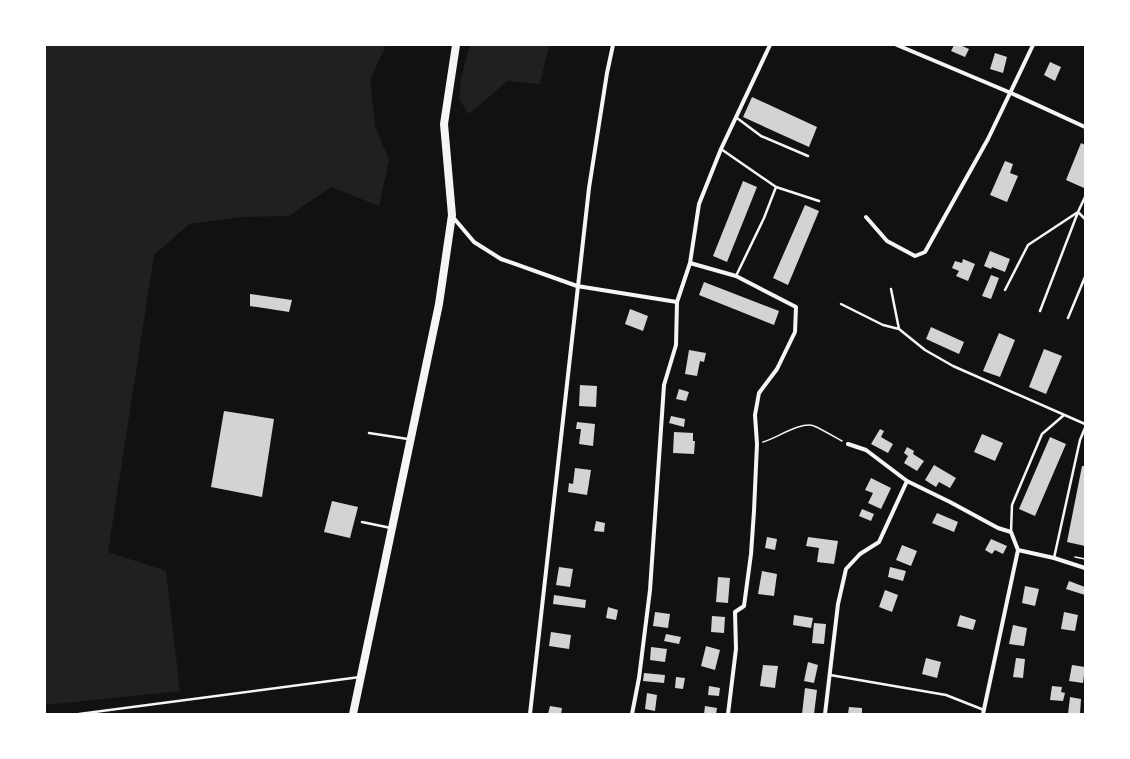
<svg xmlns="http://www.w3.org/2000/svg" width="1130" height="759" viewBox="0 0 1130 759" font-family="Arial,sans-serif">
<style>
.green{fill:#202020}
.building{fill:#d3d3d3}
.lines{fill:none;stroke-linecap:round;stroke-linejoin:round}
.path{stroke:#f5f5f5;stroke-width:1.5}
.service{stroke:#f5f5f5;stroke-width:2.5}
.minor{stroke:#f5f5f5;stroke-width:4}
.secondary{stroke:#f5f5f5;stroke-width:8}
</style>
<rect width="100%" height="100%" fill="#111"/>
<path class="green" d="M45,45H386L370,80L375,126L389,160L379,206L331,187L289,216L241,217L189,224L154,255L108,552L166,571L180,691L45,705Z
M470,45H549L540,84L507,81L469,114L459,99L461,79Z"/>
<path class="building" d="M954,45H960L969,49L965,57L951,51Z
M995,53L1007,57L1003,73L990,69Z
M1050,62L1061,67L1055,81L1044,75Z
M752,97L817,127L809,147L743,117Z
M1081,143L1085,145L1084,188L1066,180Z
M1005,161L1013,164L1010,173L1018,176L1007,202L990,195Z
M743,181L757,187L727,262L713,256Z
M805,205L819,211L788,285L773,278Z
M990,251L1010,259L1005,272L992,267L991,269L984,266Z
M963,259L975,264L968,281L956,276L959,271L952,268L955,261L962,263Z
M991,275L999,278L991,299L982,296Z
M704,282L779,311L774,325L699,295Z
M250,294L292,300L289,312L250,306Z
M630,309L648,316L643,331L625,324Z
M931,327L964,342L959,354L926,339Z
M999,333L1015,340L1000,377L983,371Z
M1044,349L1062,356L1046,394L1029,387Z
M689,350L706,353L704,362L700,361L697,376L685,374Z
M580,385L597,386L596,407L579,406Z
M679,389L689,392L686,401L676,399Z
M224,411L274,419L262,497L211,487Z
M671,416L685,419L684,427L669,423Z
M577,422L595,424L593,446L579,444L581,429H576Z
M880,429L884,431L881,437L893,444L888,453L871,444Z
M674,432L693,433V441H695L694,454L673,453Z
M982,434L1003,443L995,461L974,452Z
M1050,437L1066,444L1035,516L1019,509Z
M907,447L914,451L913,454L924,461L917,471L904,463L908,456L904,453Z
M934,465L956,478L950,488L939,482L936,487L925,480Z
M1082,466H1085V546L1067,542Z
M575,468L591,470L587,495L568,492L569,483L573,484Z
M871,478L891,488L881,509L868,503L873,493L865,490Z
M332,501L358,507L350,538L324,532Z
M862,509L874,514L871,521L859,516Z
M937,513L958,522L954,532L932,523Z
M596,521L605,523L604,532L594,531Z
M767,537L777,539L775,550L765,548Z
M808,537L838,541L834,564L817,562L819,548L806,546Z
M991,539L1007,546L1003,554L995,550L992,554L985,550Z
M902,545L917,551L911,566L896,560Z
M559,567L573,569L570,587L556,585Z
M890,567L906,571L903,581L888,577Z
M762,571L777,574L774,596L758,594Z
M718,577L730,578L728,603L716,602Z
M1069,581L1085,587V595L1066,589Z
M1025,586L1039,589L1035,606L1022,603Z
M885,590L898,595L892,612L879,607Z
M554,595L586,600L585,608L553,604Z
M608,607L618,610L616,620L606,618Z
M655,612L670,614L668,628L653,626Z
M1064,612L1078,615L1075,631L1061,629Z
M794,615L813,618L811,628L793,625Z
M960,615L976,620L973,630L957,626Z
M712,616L725,617L724,633L711,632Z
M814,623L826,624L824,644L812,643Z
M1013,625L1027,628L1024,646L1009,644Z
M551,632L571,635L569,649L549,646Z
M666,634L681,637L679,644L664,641Z
M706,646L720,650L715,670L701,666Z
M651,647L667,649L665,662L650,660Z
M926,658L941,662L937,678L922,674Z
M1016,658L1025,659L1023,678L1013,677Z
M808,662L818,665L814,683L804,681Z
M763,665L778,666L775,688L760,686Z
M1072,665L1085,667L1083,683L1069,681Z
M644,673L665,675L664,683L643,681Z
M676,677L685,678L683,689L675,688Z
M709,686L720,688L719,696L708,695Z
M1052,686L1062,687L1061,692L1065,693L1063,701L1050,700Z
M805,688L817,690L814,714H802Z
M647,693L657,695L655,711L645,709Z
M1070,697L1081,699L1080,714H1068Z
M550,706L562,708L561,714H548Z
M705,706L717,708L716,714H704Z
M849,707L862,708V714H848Z"/>
<g class="lines">
<path class="path" d="M763,442C777,438 801,421 814,426C823,430 833,436 842,441
M1075,557L1085,559"/>
<path class="service" d="M737,118L761,136L808,156
M721,149L776,187L764,218L736,276
M776,187L819,201
M891,289L899,329L925,350L953,366L1085,424
M1005,290L1028,245L1078,212L1085,197
M841,304L883,325L899,329
M1040,311L1078,212L1085,219
M1068,318L1085,277
M369,433L408,439
M362,522L391,528
M1011,532L1012,505L1042,434L1064,415
M1054,558L1080,440L1085,428
M830,675L946,695L984,710
M79,714L360,677"/>
<path class="minor" d="M897,45L1011,93L1085,127
M452,216L474,242L501,259L577,286L677,302
M866,217L887,241L915,256L925,252L988,139L1033,45
M690,263L736,276L796,307L795,332L777,369L759,393L755,415L757,444L754,511L751,554L744,606L735,612L736,649L728,714
M848,444L866,450L907,481L950,502L998,528L1011,532L1018,550L1054,558L1085,568
M530,714L589,188L607,73L613,45
M632,714L639,678L650,590L664,385L676,345L677,302L690,263L699,204L721,149L770,45
M825,714L838,604L846,569L860,554L879,542L907,481
M983,714L1018,550"/>
<path class="secondary" d="M353,714L439,304L452,215L444,124L456,45"/>
</g>
<rect width="1130" height="759" fill="none" stroke="#ffffff" stroke-width="92"/>
</svg>
